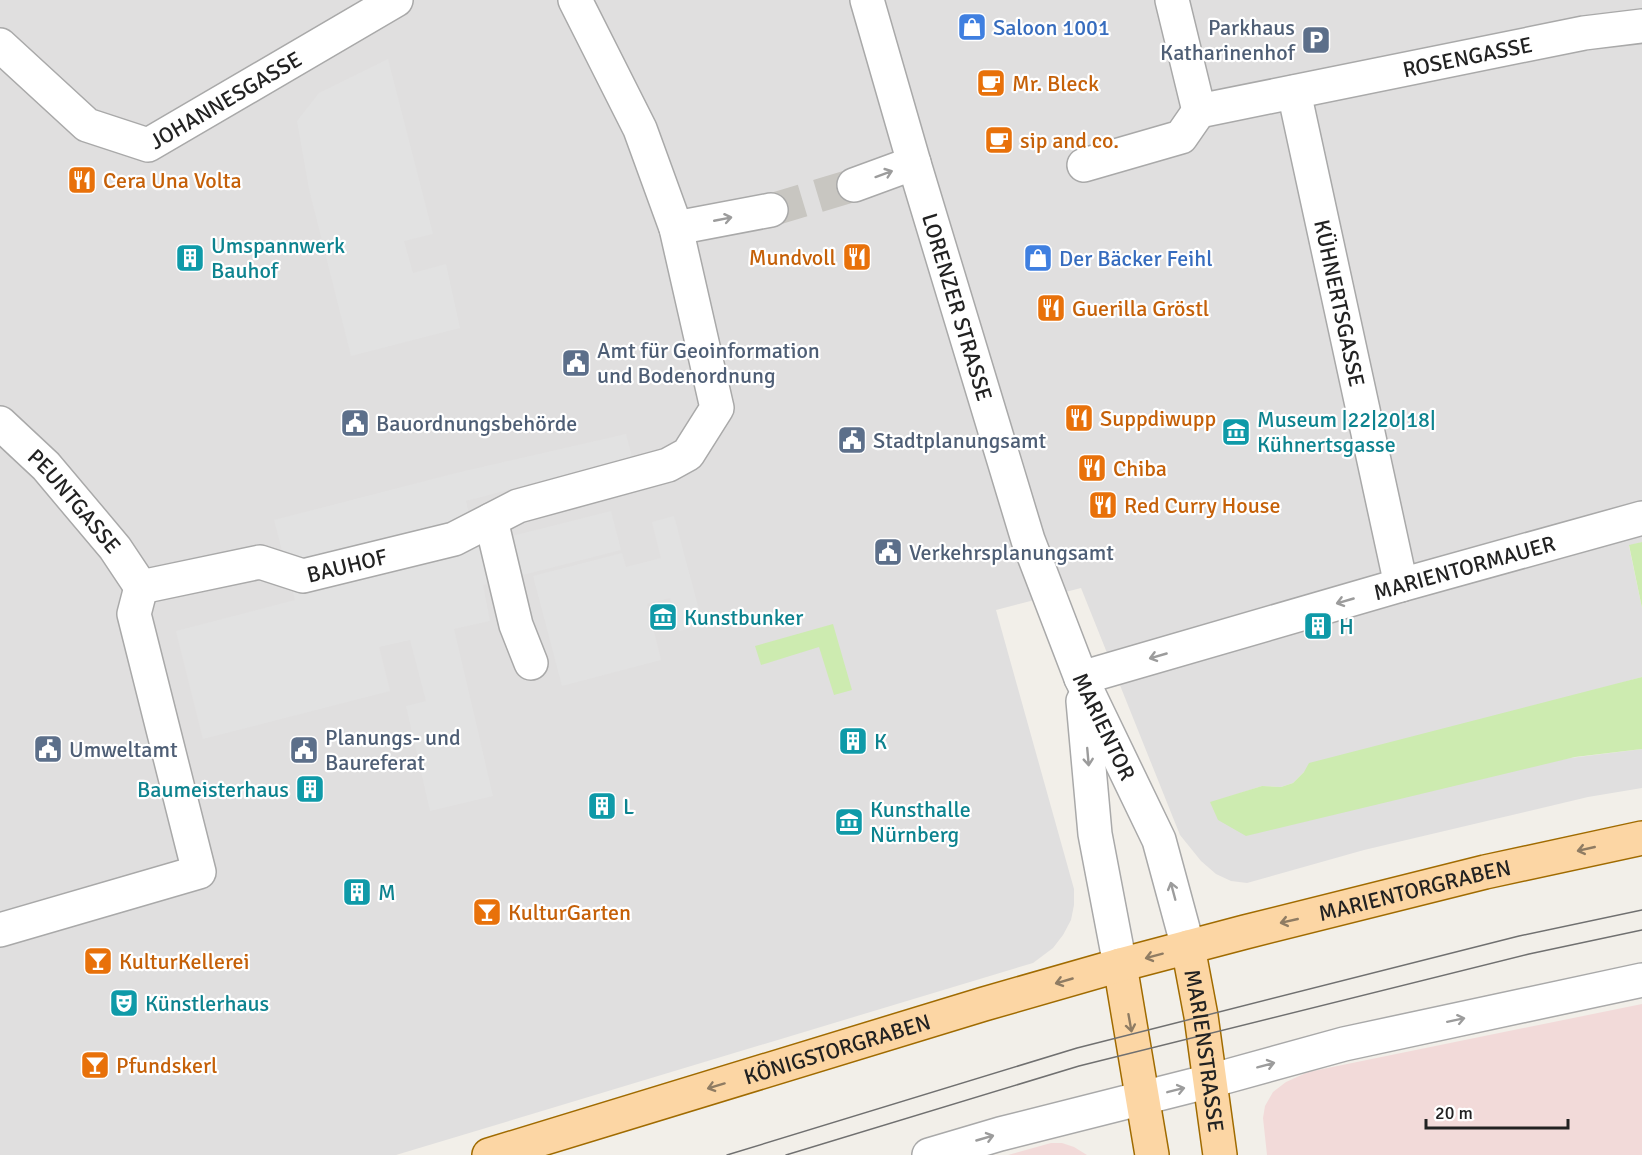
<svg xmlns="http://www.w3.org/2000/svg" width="1642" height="1155" viewBox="0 0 1642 1155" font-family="Signika,sans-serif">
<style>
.residential{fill:#e0dfdf}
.commercial{fill:#f2dad9}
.grass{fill:#cdebb0}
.parking{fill:#e2e2e2}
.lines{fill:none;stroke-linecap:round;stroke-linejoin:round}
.minor-tunnel{stroke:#c8c6c1;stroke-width:33;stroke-dasharray:33 16;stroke-linecap:butt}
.minor-casing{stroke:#a9a9a9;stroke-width:36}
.major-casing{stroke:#a06b00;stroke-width:36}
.minor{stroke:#fff;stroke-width:33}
.major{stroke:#fcd6a4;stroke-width:33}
.tram{stroke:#707070;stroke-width:1.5}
.oneway{stroke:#9c9c9c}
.oneway2{stroke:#8f7c63}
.labels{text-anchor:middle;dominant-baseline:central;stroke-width:4.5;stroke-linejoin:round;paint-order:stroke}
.shop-label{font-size:22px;fill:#366cbe;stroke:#fff;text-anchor:start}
.service-label{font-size:22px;fill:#4e5e75;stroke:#fff;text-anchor:start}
.street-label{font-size:22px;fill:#222;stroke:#fff}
.food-label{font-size:22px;fill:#c56008;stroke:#fff;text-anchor:start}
.culture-label{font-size:22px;fill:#0d838f;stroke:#fff;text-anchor:start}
</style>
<rect width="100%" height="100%" fill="#f2efe9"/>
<path class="residential" d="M0,0H1642V542L1629,546L1642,608V677L1304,772L1293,783L1281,787L1262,786L1210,803L1642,749V788L1588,797L1364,850L1247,883L1231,881L1216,874L1201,861L1180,835L1081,588L996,610L1074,889V905L1071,920L1063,935L1053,948L1033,963L396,1155H0Z"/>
<path class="commercial" d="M1642,1004V1155H1267L1263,1118L1265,1106L1273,1092L1286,1082L1308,1072Z
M1051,1143H1062L1074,1147L1087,1155H1008Z"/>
<path class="grass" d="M1642,542V608L1629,545Z
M833,624L852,690L834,695L819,647L761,665L755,646Z
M1642,677V749L1575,757L1246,836L1218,820L1210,802L1262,786L1281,787L1293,783L1304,772L1309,763Z"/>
<path class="parking" d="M388,59L433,234L404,241L413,273L446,264L460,328L351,356L309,189L297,121L319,93Z
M626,434L632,457L466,501L476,545L611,511L621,550L483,585L490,621L454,629L493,796L430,811L406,706L426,701L410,640L379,647L390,691L203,739L176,631L295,600L274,520L456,473Z
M674,516L703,625L679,631L670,598L647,604L661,660L562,686L533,576L622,553L626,567L661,558L652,522Z"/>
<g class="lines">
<path class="minor-tunnel" d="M771,210L854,185"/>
<g class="minor-casing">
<g id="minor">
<path id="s1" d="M867,0L914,163L1028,540L1081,678L1159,840L1188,947"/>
<path id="s2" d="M1172,0L1199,111L1584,33L1642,26"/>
<path id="s3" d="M0,45L87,125L148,145L396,0"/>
<path id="s4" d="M1294,92L1401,585"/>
<path d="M1084,165L1181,137L1199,111"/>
<path d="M854,185L914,163"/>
<path d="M676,228L771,210"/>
<path id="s5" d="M0,423L46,466L115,548L141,587"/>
<path d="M491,520L516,625L531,663"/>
<path id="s6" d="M141,587L260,562L303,576L454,539L518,506L668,465L688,454L717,408L676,228L640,129L575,0"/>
<path id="s7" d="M1081,678L1401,585L1642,518"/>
<path d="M1083,701L1095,834L1120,965"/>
<path d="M0,930L199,872L134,614L141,587"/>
<path d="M929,1155L1000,1134L1210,1081L1344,1044L1642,980"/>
</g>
</g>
<g class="major-casing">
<g id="major">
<path id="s8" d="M1188,947L1201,1016L1220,1155"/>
<path d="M1120,965L1152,1155"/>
<path id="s9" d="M489,1155L984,1004L1120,965L1245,932L1485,872L1642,838"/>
</g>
</g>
<use href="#minor" class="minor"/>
<use href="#major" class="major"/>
<path class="tram" d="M727,1155L1077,1048L1519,936L1642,910
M786,1155L1079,1066L1529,954L1642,930"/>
</g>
<defs><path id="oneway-shaft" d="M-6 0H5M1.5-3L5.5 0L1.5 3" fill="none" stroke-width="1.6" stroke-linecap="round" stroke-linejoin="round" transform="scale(1.5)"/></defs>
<g class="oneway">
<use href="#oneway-shaft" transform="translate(884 174) rotate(-20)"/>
<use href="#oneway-shaft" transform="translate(723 219) rotate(-11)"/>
<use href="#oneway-shaft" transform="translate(1345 601) rotate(164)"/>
<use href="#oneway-shaft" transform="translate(1158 656) rotate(164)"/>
<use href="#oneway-shaft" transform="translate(1088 757) rotate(85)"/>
<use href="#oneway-shaft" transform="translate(1173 891) rotate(-105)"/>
<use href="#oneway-shaft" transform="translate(1456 1020) rotate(-12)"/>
<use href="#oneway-shaft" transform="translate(1266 1065) rotate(-15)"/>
<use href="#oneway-shaft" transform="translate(1176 1090) rotate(-14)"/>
<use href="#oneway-shaft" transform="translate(985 1138) rotate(-16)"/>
</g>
<g class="oneway2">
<use href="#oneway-shaft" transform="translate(1586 849) rotate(167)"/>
<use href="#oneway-shaft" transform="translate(1289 921) rotate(167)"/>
<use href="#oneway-shaft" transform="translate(1154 956) rotate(165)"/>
<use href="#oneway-shaft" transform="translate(1064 981) rotate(164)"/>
<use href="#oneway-shaft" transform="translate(1130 1023) rotate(80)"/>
<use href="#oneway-shaft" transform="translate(716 1086) rotate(163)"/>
</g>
<defs>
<g id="shop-square" transform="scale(1.5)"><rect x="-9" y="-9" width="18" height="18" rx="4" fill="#3f7fe0" stroke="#fff"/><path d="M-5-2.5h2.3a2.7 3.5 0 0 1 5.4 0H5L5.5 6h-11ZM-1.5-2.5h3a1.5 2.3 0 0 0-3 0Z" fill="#fff"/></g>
<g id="parking-square" transform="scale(1.5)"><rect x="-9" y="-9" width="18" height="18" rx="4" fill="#5c6f8a" stroke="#fff"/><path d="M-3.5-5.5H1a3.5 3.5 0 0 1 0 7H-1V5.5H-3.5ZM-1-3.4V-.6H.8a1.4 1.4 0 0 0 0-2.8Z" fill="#fff"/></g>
<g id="cafe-square" transform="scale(1.5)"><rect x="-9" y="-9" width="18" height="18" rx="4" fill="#e8710a" stroke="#fff"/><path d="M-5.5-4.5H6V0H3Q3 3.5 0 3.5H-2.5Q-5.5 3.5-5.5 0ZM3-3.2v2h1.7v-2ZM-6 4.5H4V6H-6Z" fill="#fff"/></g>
<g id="restaurant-square" transform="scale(1.5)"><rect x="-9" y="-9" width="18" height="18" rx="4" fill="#e8710a" stroke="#fff"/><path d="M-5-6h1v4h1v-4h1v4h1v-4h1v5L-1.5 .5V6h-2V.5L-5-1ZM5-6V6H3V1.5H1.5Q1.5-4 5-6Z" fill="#fff"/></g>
<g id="building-square" transform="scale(1.5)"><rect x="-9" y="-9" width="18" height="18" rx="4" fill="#0f9aa8" stroke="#fff"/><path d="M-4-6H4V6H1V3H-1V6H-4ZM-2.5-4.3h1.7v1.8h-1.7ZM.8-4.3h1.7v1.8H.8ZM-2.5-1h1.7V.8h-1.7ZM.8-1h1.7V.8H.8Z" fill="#fff"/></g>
<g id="civic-square" transform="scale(1.5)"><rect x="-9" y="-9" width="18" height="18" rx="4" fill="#5c6f8a" stroke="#fff"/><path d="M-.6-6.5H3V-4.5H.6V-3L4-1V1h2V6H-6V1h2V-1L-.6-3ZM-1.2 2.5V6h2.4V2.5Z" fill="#fff"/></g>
<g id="museum-square" transform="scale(1.5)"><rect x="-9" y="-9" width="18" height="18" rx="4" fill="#0f9aa8" stroke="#fff"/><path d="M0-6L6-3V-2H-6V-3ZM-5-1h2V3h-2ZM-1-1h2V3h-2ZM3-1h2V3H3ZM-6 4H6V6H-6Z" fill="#fff"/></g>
<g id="bar-square" transform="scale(1.5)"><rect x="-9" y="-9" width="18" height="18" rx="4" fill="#e8710a" stroke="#fff"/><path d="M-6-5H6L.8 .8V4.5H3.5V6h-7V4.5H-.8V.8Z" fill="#fff"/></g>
<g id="theatre-square" transform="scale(1.5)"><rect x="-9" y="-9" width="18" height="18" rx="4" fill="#0f9aa8" stroke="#fff"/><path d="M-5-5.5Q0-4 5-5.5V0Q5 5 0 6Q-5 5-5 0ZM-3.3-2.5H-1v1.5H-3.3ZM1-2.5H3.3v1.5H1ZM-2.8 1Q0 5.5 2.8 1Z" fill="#fff"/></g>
</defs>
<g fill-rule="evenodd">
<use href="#shop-square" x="972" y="27"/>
<use href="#parking-square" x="1316" y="40"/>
<use href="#cafe-square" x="991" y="83"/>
<use href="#cafe-square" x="999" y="140"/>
<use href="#restaurant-square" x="82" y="180"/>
<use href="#restaurant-square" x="857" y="257"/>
<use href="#building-square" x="190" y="258"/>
<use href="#shop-square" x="1038" y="258"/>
<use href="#restaurant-square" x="1051" y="308"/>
<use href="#civic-square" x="576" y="363"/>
<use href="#restaurant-square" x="1079" y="418"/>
<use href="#civic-square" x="355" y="423"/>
<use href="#museum-square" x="1236" y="432"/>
<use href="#civic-square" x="852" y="440"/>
<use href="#restaurant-square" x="1092" y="468"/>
<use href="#restaurant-square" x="1103" y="505"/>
<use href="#civic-square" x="888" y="552"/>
<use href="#museum-square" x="663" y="617"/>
<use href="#building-square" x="1318" y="626"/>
<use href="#building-square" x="853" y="741"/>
<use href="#civic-square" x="48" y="749"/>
<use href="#civic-square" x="304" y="750"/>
<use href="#building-square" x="310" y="789"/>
<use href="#building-square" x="602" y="806"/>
<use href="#museum-square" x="849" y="822"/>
<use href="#building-square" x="357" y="892"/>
<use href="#bar-square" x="487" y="912"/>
<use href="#bar-square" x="98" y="961"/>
<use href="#theatre-square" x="124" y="1003"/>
<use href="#bar-square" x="95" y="1065"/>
</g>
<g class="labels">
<g class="shop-label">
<text x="993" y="27">Saloon 1001</text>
<text x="1059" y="258">Der Bäcker Feihl</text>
</g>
<g class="service-label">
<text x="1295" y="27" text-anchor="end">Parkhaus<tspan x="1295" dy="25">Katharinenhof</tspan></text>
<text x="597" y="350">Amt für Geoinformation<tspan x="597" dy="25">und Bodenordnung</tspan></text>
<text x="376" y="423">Bauordnungsbehörde</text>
<text x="873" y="440">Stadtplanungsamt</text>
<text x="909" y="552">Verkehrsplanungsamt</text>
<text x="325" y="737">Planungs- und<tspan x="325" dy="25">Baureferat</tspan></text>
<text x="69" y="749">Umweltamt</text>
</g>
<g class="street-label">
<text stroke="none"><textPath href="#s2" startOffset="388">ROSENGASSE</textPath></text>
<text stroke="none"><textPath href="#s3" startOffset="272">JOHANNESGASSE</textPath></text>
<text stroke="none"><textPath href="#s4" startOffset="216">KÜHNERTSGASSE</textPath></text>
<text stroke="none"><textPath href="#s1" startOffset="320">LORENZER STRASSE</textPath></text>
<text stroke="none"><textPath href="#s5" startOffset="108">PEUNTGASSE</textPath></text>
<text stroke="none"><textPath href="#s6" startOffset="212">BAUHOF</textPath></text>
<text stroke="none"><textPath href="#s7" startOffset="399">MARIENTORMAUER</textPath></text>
<text stroke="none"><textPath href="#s1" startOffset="765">MARIENTOR</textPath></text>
<text stroke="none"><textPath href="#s9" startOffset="963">MARIENTORGRABEN</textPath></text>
<text stroke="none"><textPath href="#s9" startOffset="364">KÖNIGSTORGRABEN</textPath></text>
<text stroke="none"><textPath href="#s8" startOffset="105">MARIENSTRASSE</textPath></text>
</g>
<g class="food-label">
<text x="1012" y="83">Mr. Bleck</text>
<text x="1020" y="140">sip and co.</text>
<text x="103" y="180">Cera Una Volta</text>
<text x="836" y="257" text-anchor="end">Mundvoll</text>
<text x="1072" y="308">Guerilla Gröstl</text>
<text x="1100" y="418">Suppdiwupp</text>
<text x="1113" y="468">Chiba</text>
<text x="1124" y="505">Red Curry House</text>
<text x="508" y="912">KulturGarten</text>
<text x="119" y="961">KulturKellerei</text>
<text x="116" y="1065">Pfundskerl</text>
</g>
<g class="culture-label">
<text x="211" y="245">Umspannwerk<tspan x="211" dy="25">Bauhof</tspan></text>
<text x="1257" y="419">Museum |22|20|18|<tspan x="1257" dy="25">Kühnertsgasse</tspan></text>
<text x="684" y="617">Kunstbunker</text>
<text x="1339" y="626">H</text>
<text x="874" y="741">K</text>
<text x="289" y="789" text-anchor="end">Baumeisterhaus</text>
<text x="623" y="806">L</text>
<text x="870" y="809">Kunsthalle<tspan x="870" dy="25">Nürnberg</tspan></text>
<text x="378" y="892">M</text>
<text x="145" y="1003">Künstlerhaus</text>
</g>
</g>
<path d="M1426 1119v9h142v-9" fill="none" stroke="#222222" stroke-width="3"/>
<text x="1435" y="1119" font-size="18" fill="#222222" stroke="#ffffff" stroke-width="4.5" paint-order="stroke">20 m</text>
</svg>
